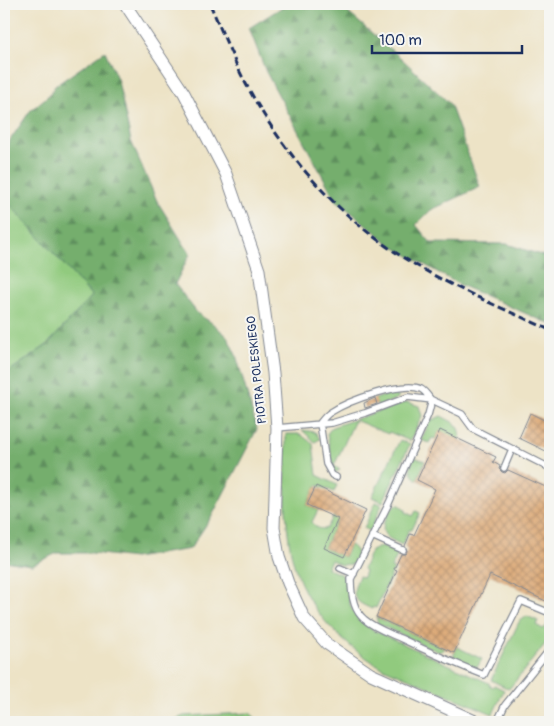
<svg xmlns="http://www.w3.org/2000/svg" width="554" height="726" viewBox="0 0 554 726" font-family="Pangolin,sans-serif">
<style>
.green{fill:#91ca7e;stroke:#567c6e}
.forest{fill:url(#forest-firs);stroke:#486e66}
.building{fill:url(#building-cross-hatch)}
.lines{fill:none;stroke-linecap:round;stroke-linejoin:round}
.service-casing{stroke:#848992;stroke-width:8}
.minor-casing{stroke:#848992;stroke-width:13}
.service{stroke:#fff;stroke-width:5.5}
.minor{stroke:#fff;stroke-width:11}
.rail{stroke:#1b2f5e;stroke-width:3;stroke-dasharray:8 4;stroke-linecap:butt}
.labels{text-anchor:middle;dominant-baseline:central;stroke-width:4;stroke-linejoin:round;paint-order:stroke}
.street-label{font-size:12px;fill:#1b2f5e;stroke:#f6f6f2}
</style>
<defs>
<pattern id="forest-firs" width="22" height="20" patternUnits="userSpaceOnUse" patternTransform="scale(1.25)"><rect width="22" height="20" fill="#74ae6d"/><path d="M5 1l3.5 6h-7zM16 11l3.5 6h-7z" fill="#5e8e5d"/></pattern>
<pattern id="building-cross-hatch" width="8" height="8" patternUnits="userSpaceOnUse" patternTransform="scale(1.25)"><rect width="8" height="8" fill="#daa46f"/><path d="M0 0l8 8M0 8l8-8" fill="none" stroke="#b0865e"/></pattern>
</defs>
<rect width="100%" height="100%" fill="#f6f6f2"/>
<filter id="ink" filterUnits="userSpaceOnUse"><feTurbulence type="fractalNoise" baseFrequency=".02" numOctaves="2"/><feDisplacementMap in="SourceGraphic" scale="10" xChannelSelector="R" yChannelSelector="G"/><feConvolveMatrix kernelMatrix="1 2 1 2 8 2 1 2 1" color-interpolation-filters="sRGB"/></filter>
<filter id="wash" filterUnits="userSpaceOnUse"><feTurbulence type="fractalNoise" baseFrequency=".0096" numOctaves="4" result="noise"/><feDisplacementMap in="SourceGraphic" scale="20" xChannelSelector="R" yChannelSelector="G"/><feGaussianBlur stdDeviation="1.12" result="paint"/><feColorMatrix in="noise" values="0 0 0 0 0 0 0 0 0 0 0 0 0 0 0 0 0 1.4 0 .05"/><feComposite in="paint" operator="in"/></filter>
<g filter="url(#wash)">
<rect width="100%" height="100%" fill="#ede3c6"/>
<path class="green" d="M4,197L92,296L47,345L4,375Z
M394,392L397,393L398,398L378,407L375,399Z
M407,402L419,406L422,416L410,441L389,432L388,434L355,420L334,466L340,470L336,472L334,471L327,434L332,427Z
M441,416C452,422 463,425 460,440L440,431L435,439L432,438L429,443L421,440L430,421Z
M302,430L315,432L320,439L315,442Z
M286,434H300L313,444L317,475L337,485L334,492L317,485L307,505L318,510L312,522C315,528 321,530 327,528L333,517L340,520L336,523L324,548L344,557L350,545C357,548 360,558 354,564L341,565L331,560L327,568L342,575L348,582L349,602L353,611L365,625L373,630L489,683V685L493,687L494,685L504,690L493,714L381,667C339,643 303,605 292,557C283,518 286,475 286,434Z
M400,440L410,444L383,502L372,497Z
M414,457L425,461L417,480C408,472 410,467 414,457Z
M376,502L382,505L370,531L364,528Z
M395,505H400L406,510L405,512L413,516L416,511L420,513L412,530H409L402,545C388,538 378,535 386,519C388,513 390,509 395,505Z
M382,546L399,552L391,568L394,569L376,608L373,607L372,609C353,601 350,596 359,576L363,577L365,571L363,569L371,551Z
M527,616L538,621L536,625L543,629L548,625L550,627V638L509,689L491,680L519,622Z
M376,617L445,649L439,652L378,624Z
M457,647L482,659L478,666L474,667L456,660L453,657Z
M250,713L260,722H167L184,716Z"/>
<path class="forest" d="M287,4H338L402,59L450,104L480,187L431,210L416,225L431,243L507,244L550,258V324L460,285L392,246L335,199L266,72L249,28Z
M105,51L118,81L131,141L157,201L190,254L175,284L198,314L212,323L227,336L236,355L257,429L212,516L190,549L134,558L92,553H57L32,565L4,561V375L47,345L92,296L4,198V155L8,143L30,111L49,95L55,86Z"/>
<g id="blocks">
<path class="building" d="M375,398L377,404L365,408L364,403Z
M530,413L550,423V453L519,438Z
M440,430L496,457L493,462L500,466L499,469L502,472L505,473L508,470L550,489V603L490,575L454,653L376,617L397,570L394,569L401,554H405L407,551L405,546L410,534L414,535L435,489L417,480Z
M316,486L366,510L344,557L324,548L338,519L307,505Z"/>
</g>
</g>
<g filter="url(#ink)">
<use href="#blocks" fill-opacity="0" stroke="#848992" stroke-width="1"/>
<g class="lines">
<g class="service-casing">
<path id="service" d="M432,400L428,415L389,503L351,579C351,593 353,610 364,619C374,628 389,633 402,639C429,652 456,664 484,675L521,601L550,613
M277,428L332,423L365,413L408,397L432,400L462,414L473,429L550,468
M504,468L512,449
M336,477L332,475L326,464L320,423C323,419 327,414 331,412C348,401 402,381 421,389C425,391 428,396 431,400
M372,536L403,550
M340,568L354,574
M497,722L505,705L550,649"/>
</g>
<g class="minor-casing">
<path id="minor" d="M125,4L184,93L226,174L259,270L273,373L277,428L274,528L279,557L288,583L304,618L327,644L371,674L477,722"/>
</g>
<use href="#service" class="service"/>
<use href="#minor" class="minor"/>
<path class="rail" d="M210,4C223,34 235,65 251,93C287,158 339,216 401,256C448,286 500,307 550,330"/>
</g>
</g>
<g class="labels">
<g class="street-label">
<text transform="translate(257 370) rotate(-96)">PIOTRA POLESKIEGO</text>
</g>
</g>
<rect width="554" height="726" fill="none" stroke="#f6f6f2" stroke-width="20"/>
<path d="M372 45v8h150v-8" fill="none" stroke="#1b2f5e" stroke-width="2.5"/>
<text x="379" y="45" font-size="15" fill="#1b2f5e" stroke="#f6f6f2" stroke-width="4" paint-order="stroke">100 m</text>
</svg>
